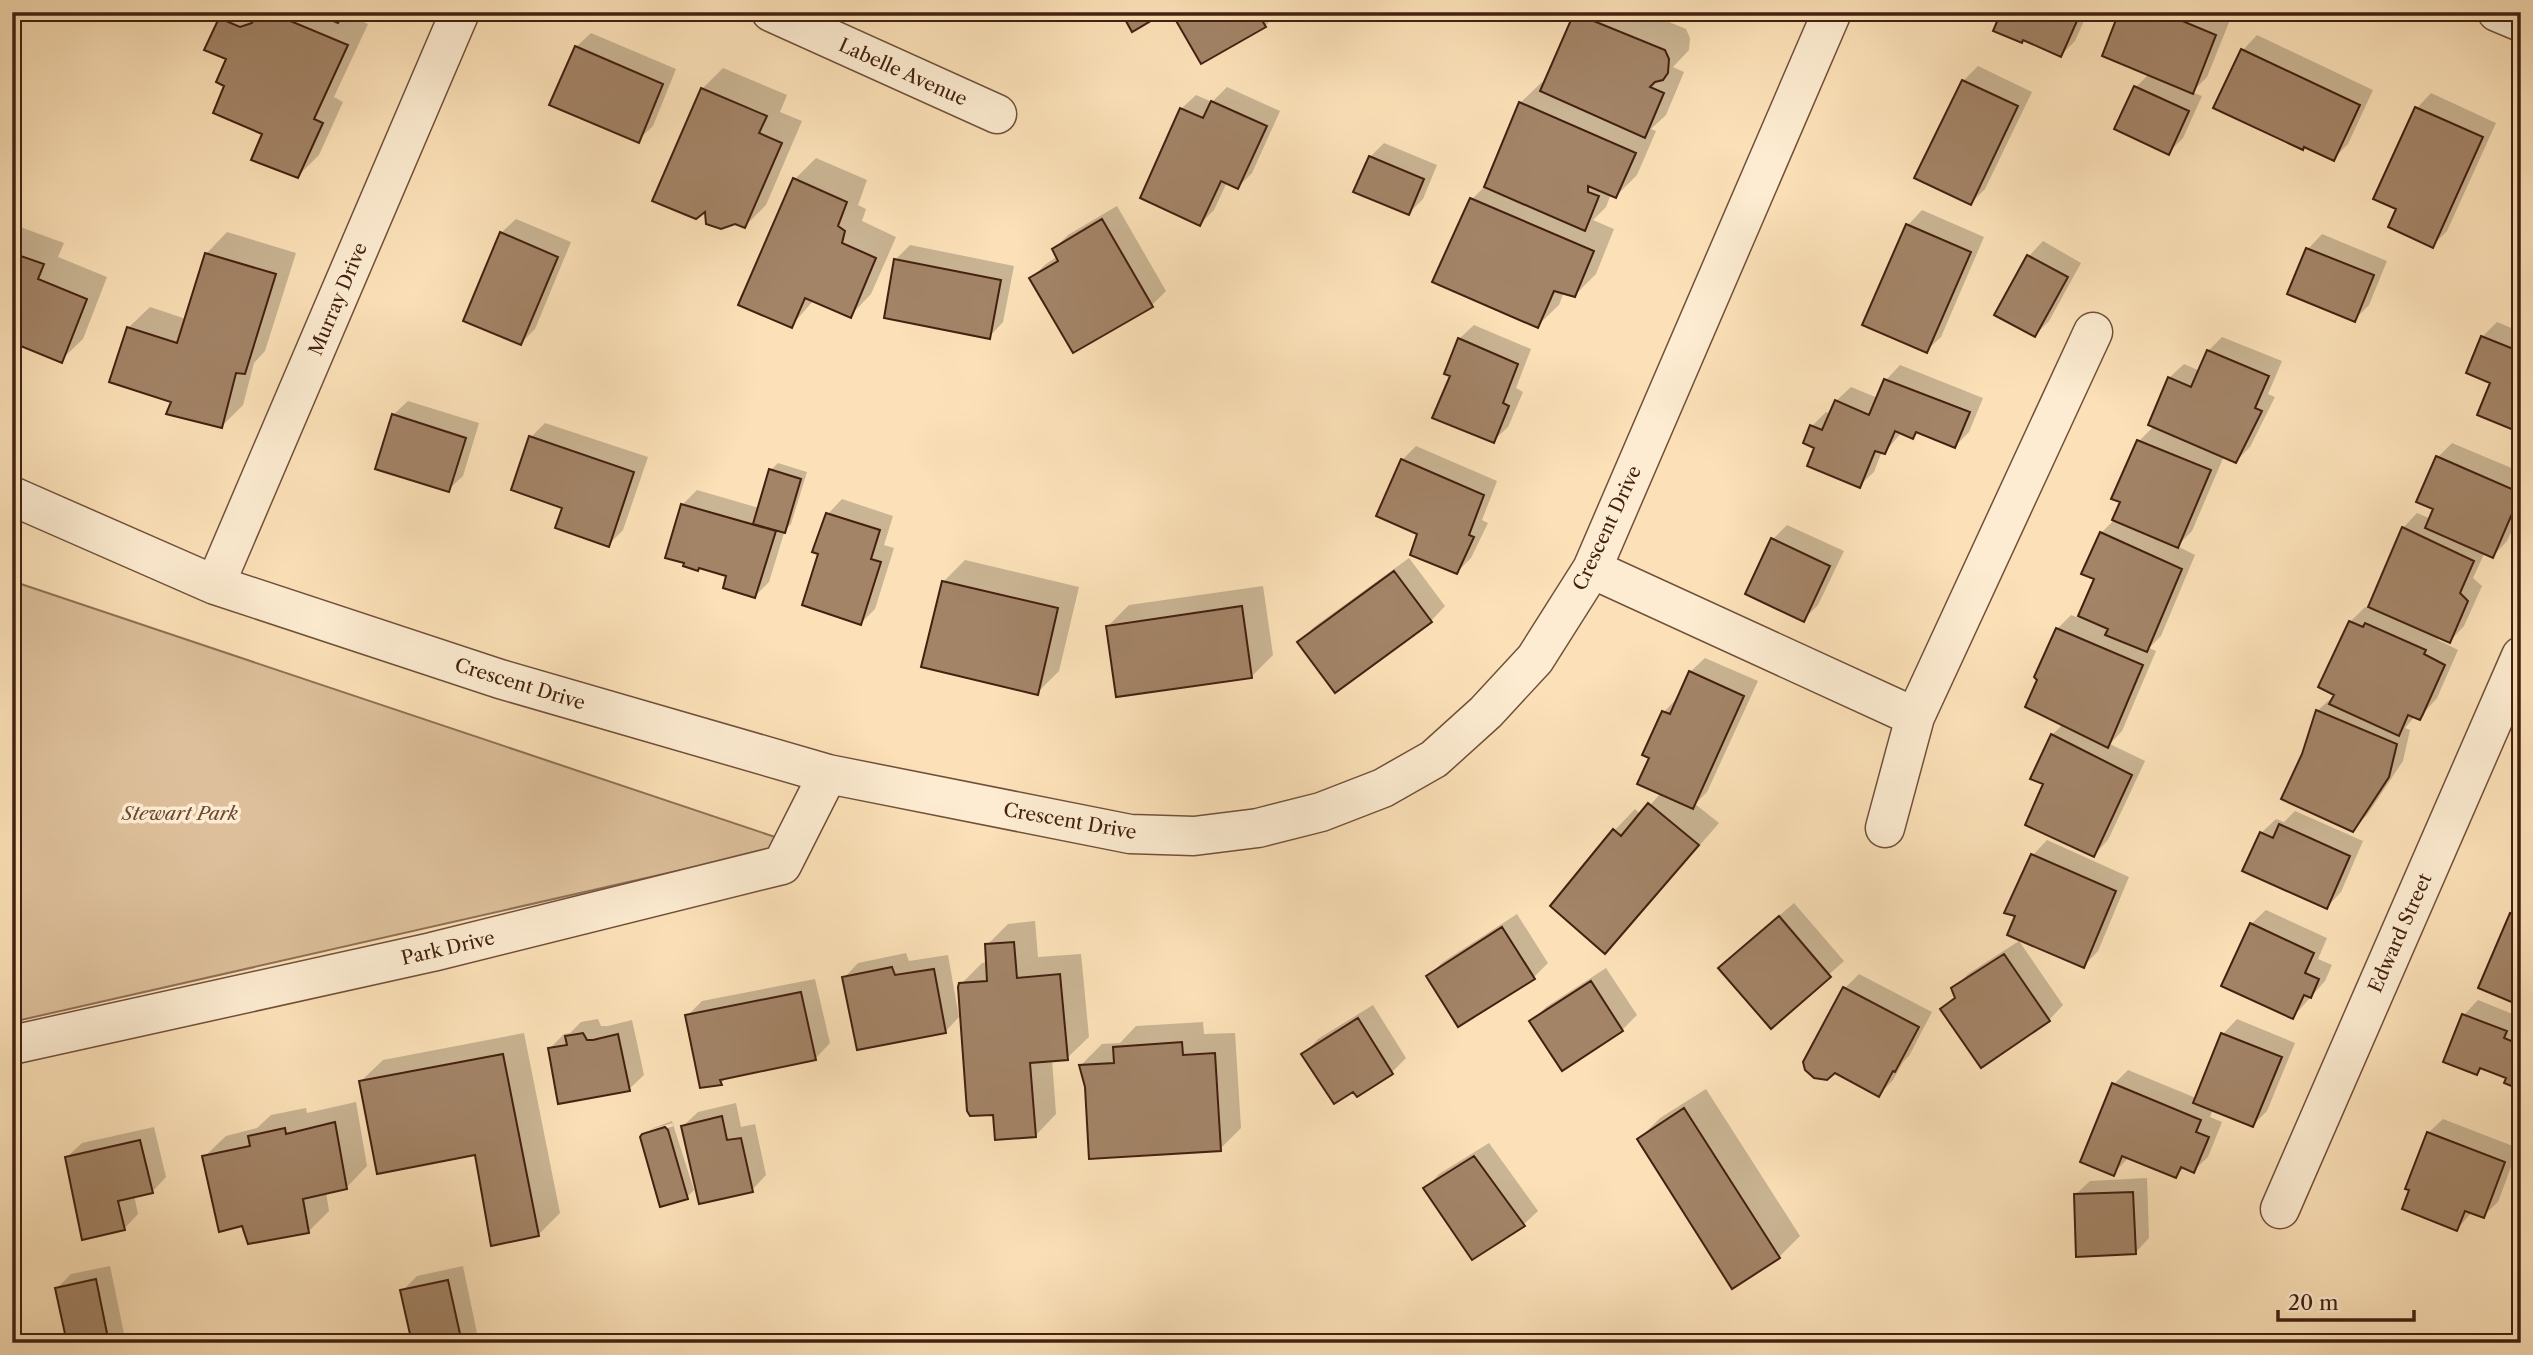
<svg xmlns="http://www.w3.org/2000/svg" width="2533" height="1355" viewBox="0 0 2533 1355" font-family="'Libre Caslon Text',serif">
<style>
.green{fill:#ddc09b;stroke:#907056;stroke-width:2}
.shadow{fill:#0003}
.building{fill:#a38467;stroke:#432010;stroke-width:2}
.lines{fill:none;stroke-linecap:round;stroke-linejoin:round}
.minor-casing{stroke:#71503a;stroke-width:41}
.minor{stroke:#fdecd1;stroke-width:38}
.rail{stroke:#432010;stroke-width:5;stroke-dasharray:12 12;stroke-linecap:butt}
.labels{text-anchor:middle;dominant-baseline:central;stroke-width:7;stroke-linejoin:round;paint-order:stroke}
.street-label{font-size:19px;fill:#432010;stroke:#fdecd1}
.park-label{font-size:19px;font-style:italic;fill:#6a4833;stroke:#fdecd1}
</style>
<rect width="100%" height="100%" fill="#fce1b8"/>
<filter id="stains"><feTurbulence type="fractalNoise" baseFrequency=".00286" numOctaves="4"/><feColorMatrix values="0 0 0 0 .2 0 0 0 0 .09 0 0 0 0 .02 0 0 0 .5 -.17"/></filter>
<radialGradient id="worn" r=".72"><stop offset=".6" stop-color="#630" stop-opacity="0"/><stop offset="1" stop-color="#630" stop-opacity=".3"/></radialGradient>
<path class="green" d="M12,581L796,844L12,1022Z"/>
<path class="shadow" d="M227,12H347L345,14L368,24L334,97L343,102L319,155L298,176L264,133L228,59L206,49L221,19Z
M1173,12H1279L1265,26Z
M1576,12H1645L1686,29L1690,38L1689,50L1673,67L1684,72L1666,115L1651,129L1656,131L1637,175L1616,196L1611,194L1606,207L1593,220L1614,229L1596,274L1575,295L1564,292L1559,305L1537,326L1472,199L1487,184L1520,103L1542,82L1545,84Z
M2003,12H2088L2075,41L2061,55Z
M2121,12H2210L2230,20L2207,77L2192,92L2202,96L2183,138L2168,153L2136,87L2149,74Z
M591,33L676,69L653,126L638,140L576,47Z
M2257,35L2373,90L2348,144L2333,159L2216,107L2243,50Z
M1978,66L2032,92L1985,189L1971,203L1963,81Z
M723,68L787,95L780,112L802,121L766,205L745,226L735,222L702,89Z
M1227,87L1280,111L1252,173L1238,187L1227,182L1214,210L1200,224L1181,109L1196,95L1212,102Z
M2431,93L2496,123L2447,231L2433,245L2398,208L2375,198L2417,108Z
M1384,143L1437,165L1423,199L1409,213L1370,157Z
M816,158L867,180L858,205L866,209L862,221L896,237L871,294L850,316L814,300L791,326L741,304L795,179Z
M1117,206L1166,291L1151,306L1031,278L1046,264L1058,256L1054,249L1068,235Z
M1922,210L1984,237L1941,337L1926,351L1864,324L1908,225Z
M516,219L571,242L535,329L521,343L501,233Z
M12,224L64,243L58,257L107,277L83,339L61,360L23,345L12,355Z
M227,232L296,253L265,351L254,363L243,405L221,427L173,401L128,328L150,307L186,319L206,254Z
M2322,234L2387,261L2369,305L2354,320L2308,249Z
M2043,241L2081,263L2049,321L2035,335L1997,315L2029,256Z
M910,245L1014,266L1003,322L989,337L895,260Z
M2497,322L2521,332V431L2493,382L2469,372L2482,337Z
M1474,325L1531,349L1516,388L1523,392L1508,427L1493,441L1452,376L1459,339Z
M2222,337L2282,361L2268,394L2275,397L2250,447L2236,461L2224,456L2192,531L2177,546L2195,555L2161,636L2149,648L2156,651L2122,731L2110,744L2145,761L2108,840L2094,855L2045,784L2052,735L2063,724L2039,680L2057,629L2071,615L2079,618L2096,579L2101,533L2115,519L2139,441L2154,426L2169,378L2184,364L2200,371L2208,351Z
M1900,365L1983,398L1969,432L1955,446L1918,431L1913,437L1902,432L1885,452L1882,451L1874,472L1859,486L1816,447L1812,426L1826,412L1831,414L1836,401L1851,387L1878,398L1886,380Z
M408,401L479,423L463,476L448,490L393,415Z
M545,423L648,457L623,530L608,545L564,507L531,437Z
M2452,443L2521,472V510L2507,541L2493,556L2485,552L2473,578L2482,586L2464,626L2450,641L2439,636L2438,640L2458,650L2437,698L2419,718L2415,716L2405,728L2410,730L2403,761L2367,815L2352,829L2303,754L2317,711L2336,694L2320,686L2350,622L2365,607L2369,609L2403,528L2417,513L2431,519L2436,508L2438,457Z
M1416,446L1497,481L1482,520L1488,523L1471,558L1457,572L1420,533L1402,460Z
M778,463L807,472L791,524L785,530L769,582L755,596L728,575L667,556L683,504L697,490L759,508L771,470Z
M842,499L893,516L884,545L894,548L875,609L861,623L820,553L815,551L828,514Z
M1787,525L1844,551L1818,605L1804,619L1773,539Z
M1409,558L1445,606L1431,621L1300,642L1314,627Z
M965,560L1079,587L1059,671L1037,693L943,582Z
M1263,586L1273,655L1252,676L1108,626L1129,605Z
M1705,658L1758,681L1707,792L1695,804L1719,823L1626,930L1605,952L1614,831L1635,809L1641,815L1661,793L1651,757L1644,754L1664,712L1678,697L1690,672Z
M2295,811L2363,841L2341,892L2327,907L2261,833L2276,819L2284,822Z
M2047,840L2129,877L2098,951L2084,966L2017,915L2007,912L2033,855Z
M1794,903L1844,961L1771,1026L1735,954Z
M2521,904V1004L2480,987L2511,914Z
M2266,910L2327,938L2318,959L2332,965L2325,981L2293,1017L2251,924Z
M1517,914L1548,963L1534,977L1428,976L1443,962Z
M1035,921L1038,957L1081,954L1089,1037L1067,1058L1052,1059L1056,1114L1035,1136L995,1113L961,984L982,963L988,962L987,945L1008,924Z
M2019,941L2063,1005L2049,1020L1942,1009L1956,995L1953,989L1968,974Z
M906,953L909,961L948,955L959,1017L945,1032L844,978L858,963Z
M1606,968L1637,1015L1622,1030L1562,1068L1532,1021L1546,1007Z
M1859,974L1932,1012L1909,1056L1903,1062L1893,1080L1879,1095L1845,988Z
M815,979L830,1043L816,1058L728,1076L721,1083L687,1016L702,1001Z
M2478,1000L2520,1017L2517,1024L2521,1025V1088L2508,1077L2483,1067L2477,1073L2464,1015Z
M1373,1005L1406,1058L1392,1072L1304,1054L1318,1039Z
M598,1019L601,1026H608L632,1020L644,1075L629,1089L550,1048L564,1034L570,1033L581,1022Z
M2237,1019L2295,1043L2267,1111L2253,1125L2213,1109L2210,1117L2222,1122L2208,1157L2193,1171L2185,1167L2176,1176L2129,1157L2113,1174L2114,1084L2128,1070L2196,1098L2223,1034Z
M1203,1022L1204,1034L1235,1033L1241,1128L1220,1149L1087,1087L1081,1065L1102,1044L1120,1043L1136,1026Z
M524,1033L560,1213L539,1234L476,1153L361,1081L383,1060Z
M1706,1089L1800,1236L1779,1257L1639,1139L1660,1118Z
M356,1102L367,1166L346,1188L326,1192L329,1211L308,1232L243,1224L204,1157L226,1136L257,1128L271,1115L306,1108L307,1113Z
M736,1103L741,1127L755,1124L766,1175L752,1190L683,1126L698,1112Z
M2443,1119L2518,1148L2498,1202L2483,1216L2472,1212L2457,1229L2428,1133Z
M672,1121L694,1190L687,1197L643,1135L647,1131V1134L674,1126L673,1123L648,1130Z
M154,1127L166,1177L152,1192L134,1195L138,1214L124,1229L67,1157L82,1143Z
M1489,1143L1538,1211L1523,1225L1425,1189L1439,1174Z
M2147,1178L2149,1238L2135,1253L2075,1195L2090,1181Z
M110,1266L126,1343H33L66,1333L57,1288L71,1274Z
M463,1266L477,1333L468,1343H414L402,1291L417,1276Z"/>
<path class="building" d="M257,12H269L348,45L314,119L323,123L298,178L251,160L262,134L213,113L224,86L216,82L226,59L204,50L219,18L240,27L252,23Z
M312,12H343L338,23Z
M1121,12H1166L1132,32Z
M1171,12H1257L1266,27L1201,64Z
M2001,12H2081L2061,57L2023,40L2022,43L1993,31Z
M2119,12H2161L2216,35L2193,94L2102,56Z
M1574,13L1665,50L1669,59L1668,73L1663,80L1655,82L1650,87L1664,93L1645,138L1540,91Z
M575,46L663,84L639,143L549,105Z
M2241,49L2360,105L2334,161L2304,147L2303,150L2213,108Z
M1962,80L2018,106L1971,205L1914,178Z
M2134,86L2189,111L2169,155L2114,129Z
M701,88L767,116L759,133L782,143L745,228L735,224L721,229L706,224L705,212L696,219L652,201Z
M1211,101L1267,126L1238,189L1221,181L1200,226L1140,198L1180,108L1203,118Z
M1519,102L1636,153L1616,198L1588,186V192L1599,196L1585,231L1484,187Z
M2415,107L2483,137L2433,248L2388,227L2396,209L2373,199Z
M1369,156L1424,179L1409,215L1353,192Z
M793,178L847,202L838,226L845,231L842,243L876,258L851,318L805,298L792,328L738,305Z
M1470,198L1594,251L1575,297L1554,291L1538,328L1432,282Z
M1102,219L1153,307L1073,353L1029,278L1058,261L1052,249Z
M1906,224L1971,252L1927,353L1862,325Z
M500,232L558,257L521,345L463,321Z
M2306,248L2374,275L2355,322L2287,294Z
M12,253L44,264L38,279L87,299L62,363L16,344L12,355Z
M205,253L276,274L245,374L236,373L222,428L166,414L171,402L109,382L127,327L177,343Z
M2027,255L2068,277L2035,337L1994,315Z
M894,259L1001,280L990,339L884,318Z
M2481,336L2521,352V433L2477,415L2490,383L2466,373Z
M1458,338L1518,364L1503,403L1509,406L1494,443L1432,418L1450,376L1444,374Z
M2207,350L2269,376L2255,408L2262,411L2236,463L2148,425L2168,377L2191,387Z
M1884,379L1970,412L1955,448L1916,432L1913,439L1895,431L1885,454L1875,451L1860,488L1807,466L1814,448L1803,443L1810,425L1822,430L1835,400L1869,415Z
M392,414L466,438L449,492L375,469Z
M529,436L634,472L609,547L555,528L562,508L511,490Z
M2137,440L2211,470L2178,548L2112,520L2120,502L2111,499Z
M2436,456L2521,493L2493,558L2425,528L2433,509L2416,502Z
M1401,459L1484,495L1469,535L1474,537L1457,574L1410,555L1417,534L1376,516Z
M769,469L801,479L785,533L753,524Z
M681,504L776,531L755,598L723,588L726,576L699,568L698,571L683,566L684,563L665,558Z
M826,513L880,530L871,559L881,562L861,625L802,605L818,554L812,552Z
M2402,527L2474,561L2460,593L2468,601L2450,643L2368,607Z
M2100,532L2182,569L2147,652L2105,635L2108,629L2078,616L2094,579L2081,574Z
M1771,538L1830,566L1804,622L1745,594Z
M1394,571L1432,622L1335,693L1297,642Z
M942,581L1058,608L1038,695L921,667Z
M1242,606L1252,678L1116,697L1106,626Z
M2349,621L2363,627L2365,623L2426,650L2424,654L2445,665L2423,714L2420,720L2408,715L2399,736L2329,704L2334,695L2318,687Z
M2056,628L2143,665L2108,748L2025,707L2037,680L2034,677Z
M1689,671L1744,696L1693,809L1637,784L1649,758L1642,755L1662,711L1670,714Z
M2316,710L2397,744L2389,777L2353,832L2281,799L2302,754Z
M2051,734L2132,775L2094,857L2025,825L2043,784L2030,779Z
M1648,803L1699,845L1605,954L1550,906L1613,829L1621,836Z
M2279,824L2350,856L2327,909L2242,871L2260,832L2273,838Z
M2031,854L2116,891L2084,968L2007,935L2015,916L2004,913Z
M2510,913L2521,917V1006L2478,988Z
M1779,916L1831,977L1771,1029L1718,968Z
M2250,923L2314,953L2305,973L2319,979L2311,998L2304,995L2293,1019L2221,986Z
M1502,927L1535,979L1458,1027L1426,976Z
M1014,942L1017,978L1060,974L1068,1060L1030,1063L1036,1137L995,1140L993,1115L970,1116L967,1111L958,987L959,983L987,981L985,944Z
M2004,954L2050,1021L1981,1068L1940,1009L1955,998L1951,988Z
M892,967L895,975L934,969L946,1033L857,1050L842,977Z
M1591,981L1623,1031L1562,1071L1529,1021Z
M1843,987L1919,1027L1895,1072L1893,1071L1879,1097L1835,1073L1827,1080L1814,1078L1805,1070L1803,1062Z
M801,992L816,1060L720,1080L722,1085L700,1088L685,1015Z
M2462,1014L2507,1031L2504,1038L2521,1045V1090L2504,1083L2506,1078L2480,1068L2477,1075L2443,1062Z
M1358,1018L1393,1074L1357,1097L1353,1092L1334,1104L1301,1054Z
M583,1033L587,1040H593L618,1034L630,1091L558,1104L548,1048L567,1045L565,1036Z
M2221,1033L2282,1057L2253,1127L2193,1103Z
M1182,1042L1183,1055L1215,1053L1221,1151L1089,1159L1085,1087L1079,1065L1114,1063L1113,1047Z
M503,1054L539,1236L491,1246L475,1155L377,1174L359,1081Z
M2112,1083L2201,1120L2196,1132L2209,1137L2194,1173L2181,1167L2176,1178L2122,1156L2114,1176L2080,1162Z
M1684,1108L1780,1258L1732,1289L1637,1139Z
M722,1116L727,1140L741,1138L753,1192L699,1204L681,1126Z
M335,1122L347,1189L303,1199L309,1233L248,1244L242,1226L219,1232L202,1156L250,1146L248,1136L285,1128L286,1134Z
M665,1127L668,1130L688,1199L660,1207L640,1137L642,1134Z
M2427,1132L2505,1162L2484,1218L2465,1211L2457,1231L2402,1209L2409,1190L2405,1189Z
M140,1140L153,1193L118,1201L125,1230L82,1240L65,1157Z
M1474,1156L1525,1226L1472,1260L1423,1188Z
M2133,1192L2136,1254L2076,1257L2074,1194Z
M96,1279L109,1343H67L55,1288Z
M448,1280L462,1343H412L400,1290Z"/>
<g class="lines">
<g class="minor-casing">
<path id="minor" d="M771,12L997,114
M2497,12L2521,22
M12,496L215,585L500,679L828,774L1130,834L1194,836L1258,828L1321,812L1383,788L1434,759L1486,712L1535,659L1592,569L1832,12
M1592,569L1915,717
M215,585L460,12
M1885,828L1915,717L2093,332
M12,1045L432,952L782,865L828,774
M2280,1209L2521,656"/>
</g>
<use href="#minor" class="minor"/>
<path class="rail" d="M2439,1343L2521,1335"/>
</g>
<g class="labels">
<g class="street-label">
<text transform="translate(903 72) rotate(24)">Labelle Avenue</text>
<text transform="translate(338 299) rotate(-67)">Murray Drive</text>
<text transform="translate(1607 528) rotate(-65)">Crescent Drive</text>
<text transform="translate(520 684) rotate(17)">Crescent Drive</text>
<text transform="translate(1070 821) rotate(10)">Crescent Drive</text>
<text transform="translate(2400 933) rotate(-66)">Edward Street</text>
<text transform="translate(448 948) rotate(-13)">Park Drive</text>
</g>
<g class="park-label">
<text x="180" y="813">Stewart Park</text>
</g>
</g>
<rect width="2533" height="1355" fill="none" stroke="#fce1b8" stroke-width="42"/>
<rect x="14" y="14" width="2505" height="1327" fill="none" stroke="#432010" stroke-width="3.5"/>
<rect x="21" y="21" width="2491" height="1313" fill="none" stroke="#432010" stroke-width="2"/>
<path d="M2278 1310v10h136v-10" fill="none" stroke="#432010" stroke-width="3.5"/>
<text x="2288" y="1310" font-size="21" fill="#432010" stroke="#fdecd1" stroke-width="5" paint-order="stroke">20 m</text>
<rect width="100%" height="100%" filter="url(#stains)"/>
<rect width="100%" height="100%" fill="url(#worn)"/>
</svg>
